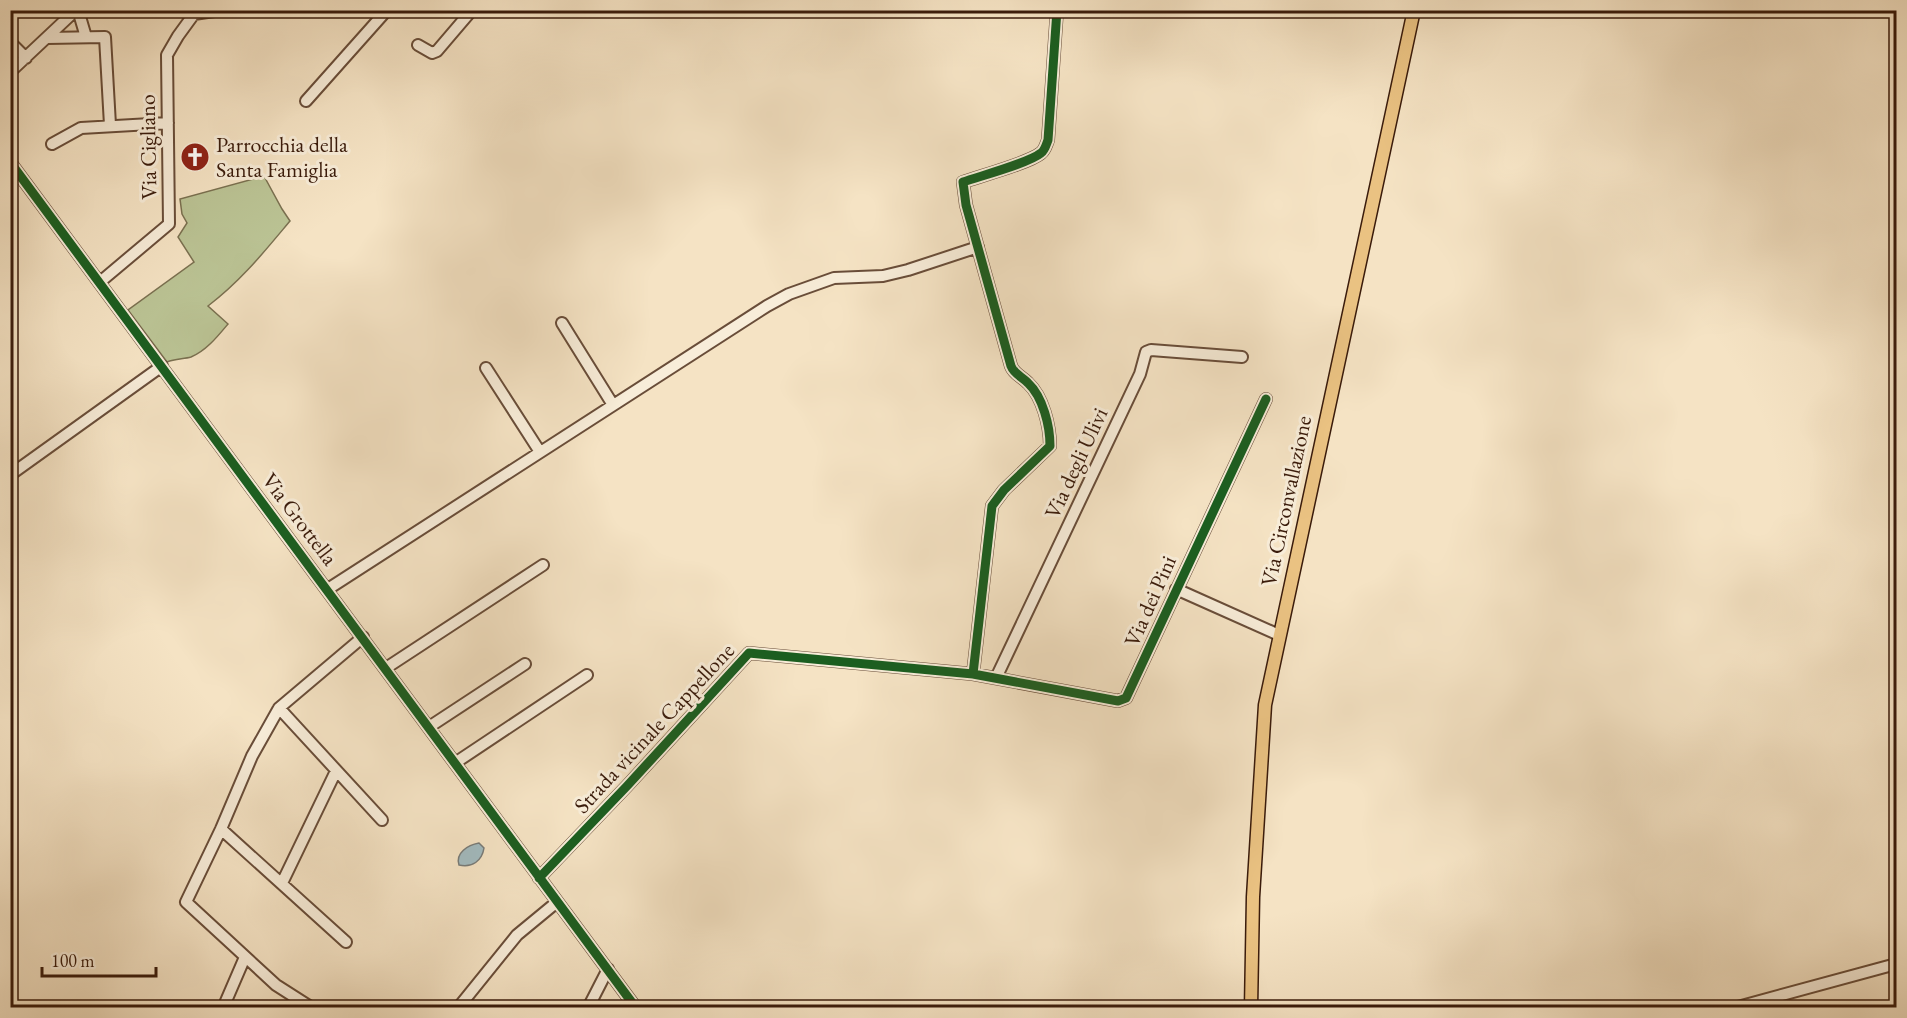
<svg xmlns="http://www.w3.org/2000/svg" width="1907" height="1018" viewBox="0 0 1907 1018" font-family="'EB Garamond',serif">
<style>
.green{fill:#bbc495;stroke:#7a7050;stroke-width:1.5}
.water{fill:#a2bbc0;stroke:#787b78;stroke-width:1.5}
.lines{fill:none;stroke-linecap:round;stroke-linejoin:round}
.minor-casing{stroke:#694d39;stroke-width:14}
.major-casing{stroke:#3a1b0b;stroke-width:15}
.minor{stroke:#f8edd9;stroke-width:10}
.major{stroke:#eac282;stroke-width:12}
.cycleway-casing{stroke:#f8edd9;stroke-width:13}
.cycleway{stroke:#1b5e20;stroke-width:9}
.labels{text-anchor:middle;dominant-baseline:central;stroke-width:6;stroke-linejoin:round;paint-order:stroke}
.poi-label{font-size:22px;fill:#3a1b0b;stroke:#f8edd9;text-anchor:start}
.street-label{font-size:22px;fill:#3a1b0b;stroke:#f8edd9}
</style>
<rect width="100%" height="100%" fill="#f5e3c4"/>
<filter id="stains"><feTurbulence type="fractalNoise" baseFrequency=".00333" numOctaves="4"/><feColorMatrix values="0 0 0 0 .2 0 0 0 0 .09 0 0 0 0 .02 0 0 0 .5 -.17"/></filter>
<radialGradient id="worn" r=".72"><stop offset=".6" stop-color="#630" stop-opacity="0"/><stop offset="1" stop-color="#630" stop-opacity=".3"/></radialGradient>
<path class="green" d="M264,176L282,209L290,221C264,252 241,281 208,306L228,324C218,336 206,351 191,357C184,359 175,359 167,362L128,310L194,262L178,237L187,223L182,214L180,199Z"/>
<path class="water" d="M479,843L484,848C482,861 472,868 459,865C455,853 468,845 479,843Z"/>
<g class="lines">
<g class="minor-casing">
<path id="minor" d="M78,10L86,37
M368,10L386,12
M47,38L105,37L110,125
M10,42L26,58
M418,45L432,53L437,51L472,10
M10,72L76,10
M306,101L387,10
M52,144L81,128L168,123
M10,162L636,1008
M100,282L169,224L167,55L178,36L194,14L221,10
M562,323L613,405
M486,368L540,452
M10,475L162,366
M328,589L767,306L789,294L834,278L883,276L908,270L978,247
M1176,589L1279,635
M386,668L543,565
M973,674L992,506L1004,490L1050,446C1050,426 1043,397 1028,383C1021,376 1014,374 1011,366L966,205L963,182C980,176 1029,163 1041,153C1045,150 1046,145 1048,140L1057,10
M996,678L1140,374L1146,352L1151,350L1242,357
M279,708L382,820
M429,727L525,664
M455,763L587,675
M221,829L346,942
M539,878L627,786L749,653L973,674L1118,701L1126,698L1266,399
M282,883L336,771
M223,1008L245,957
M312,1008L276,985L186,902L221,829L252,756L279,708L363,637
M458,1008L517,935L557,902
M588,1008L608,969
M1734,1008L1896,964"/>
</g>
<g class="major-casing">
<path id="major" d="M1251,1008L1253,897L1265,705L1414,10"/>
</g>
<use href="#minor" class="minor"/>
<use href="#major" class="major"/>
<g class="cycleway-casing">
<path id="cycleway" d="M10,162L636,1008
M973,674L992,506L1004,490L1050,446C1050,426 1043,397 1028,383C1021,376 1014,374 1011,366L966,205L963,182C980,176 1029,163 1041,153C1045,150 1046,145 1048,140L1057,10
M539,878L627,786L749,653L973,674L1118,701L1126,698L1266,399"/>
</g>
<use href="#cycleway" class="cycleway"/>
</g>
<defs>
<g id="church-disc" transform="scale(1.5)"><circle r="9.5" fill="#8f2418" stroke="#f8edd9"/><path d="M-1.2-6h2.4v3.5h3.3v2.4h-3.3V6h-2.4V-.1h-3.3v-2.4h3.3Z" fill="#fff"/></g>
</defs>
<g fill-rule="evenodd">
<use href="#church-disc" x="195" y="157"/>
</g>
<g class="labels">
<g class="poi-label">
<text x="216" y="144">Parrocchia della<tspan x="216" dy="25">Santa Famiglia</tspan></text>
</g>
<g class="street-label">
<text transform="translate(148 147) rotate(-91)">Via Cigliano</text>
<text transform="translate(1076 463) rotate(-65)">Via degli Ulivi</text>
<text transform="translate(1286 501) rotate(-78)">Via Circonvallazione</text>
<text transform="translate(300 519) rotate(53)">Via Grottella</text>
<text transform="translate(1150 601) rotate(-66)">Via dei Pini</text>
<text transform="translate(654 728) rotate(-47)">Strada vicinale Cappellone</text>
</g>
</g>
<rect width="1907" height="1018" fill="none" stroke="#f5e3c4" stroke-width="36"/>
<rect x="12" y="12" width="1883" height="994" fill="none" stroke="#3a1b0b" stroke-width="3"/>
<rect x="18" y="18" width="1871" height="982" fill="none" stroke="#3a1b0b" stroke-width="1.5"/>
<path d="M42 967v9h114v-9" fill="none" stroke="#3a1b0b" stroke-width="3"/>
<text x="51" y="967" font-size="18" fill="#3a1b0b" stroke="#f8edd9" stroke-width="4.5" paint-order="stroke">100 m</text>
<rect width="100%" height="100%" filter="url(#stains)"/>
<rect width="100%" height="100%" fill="url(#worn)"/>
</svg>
